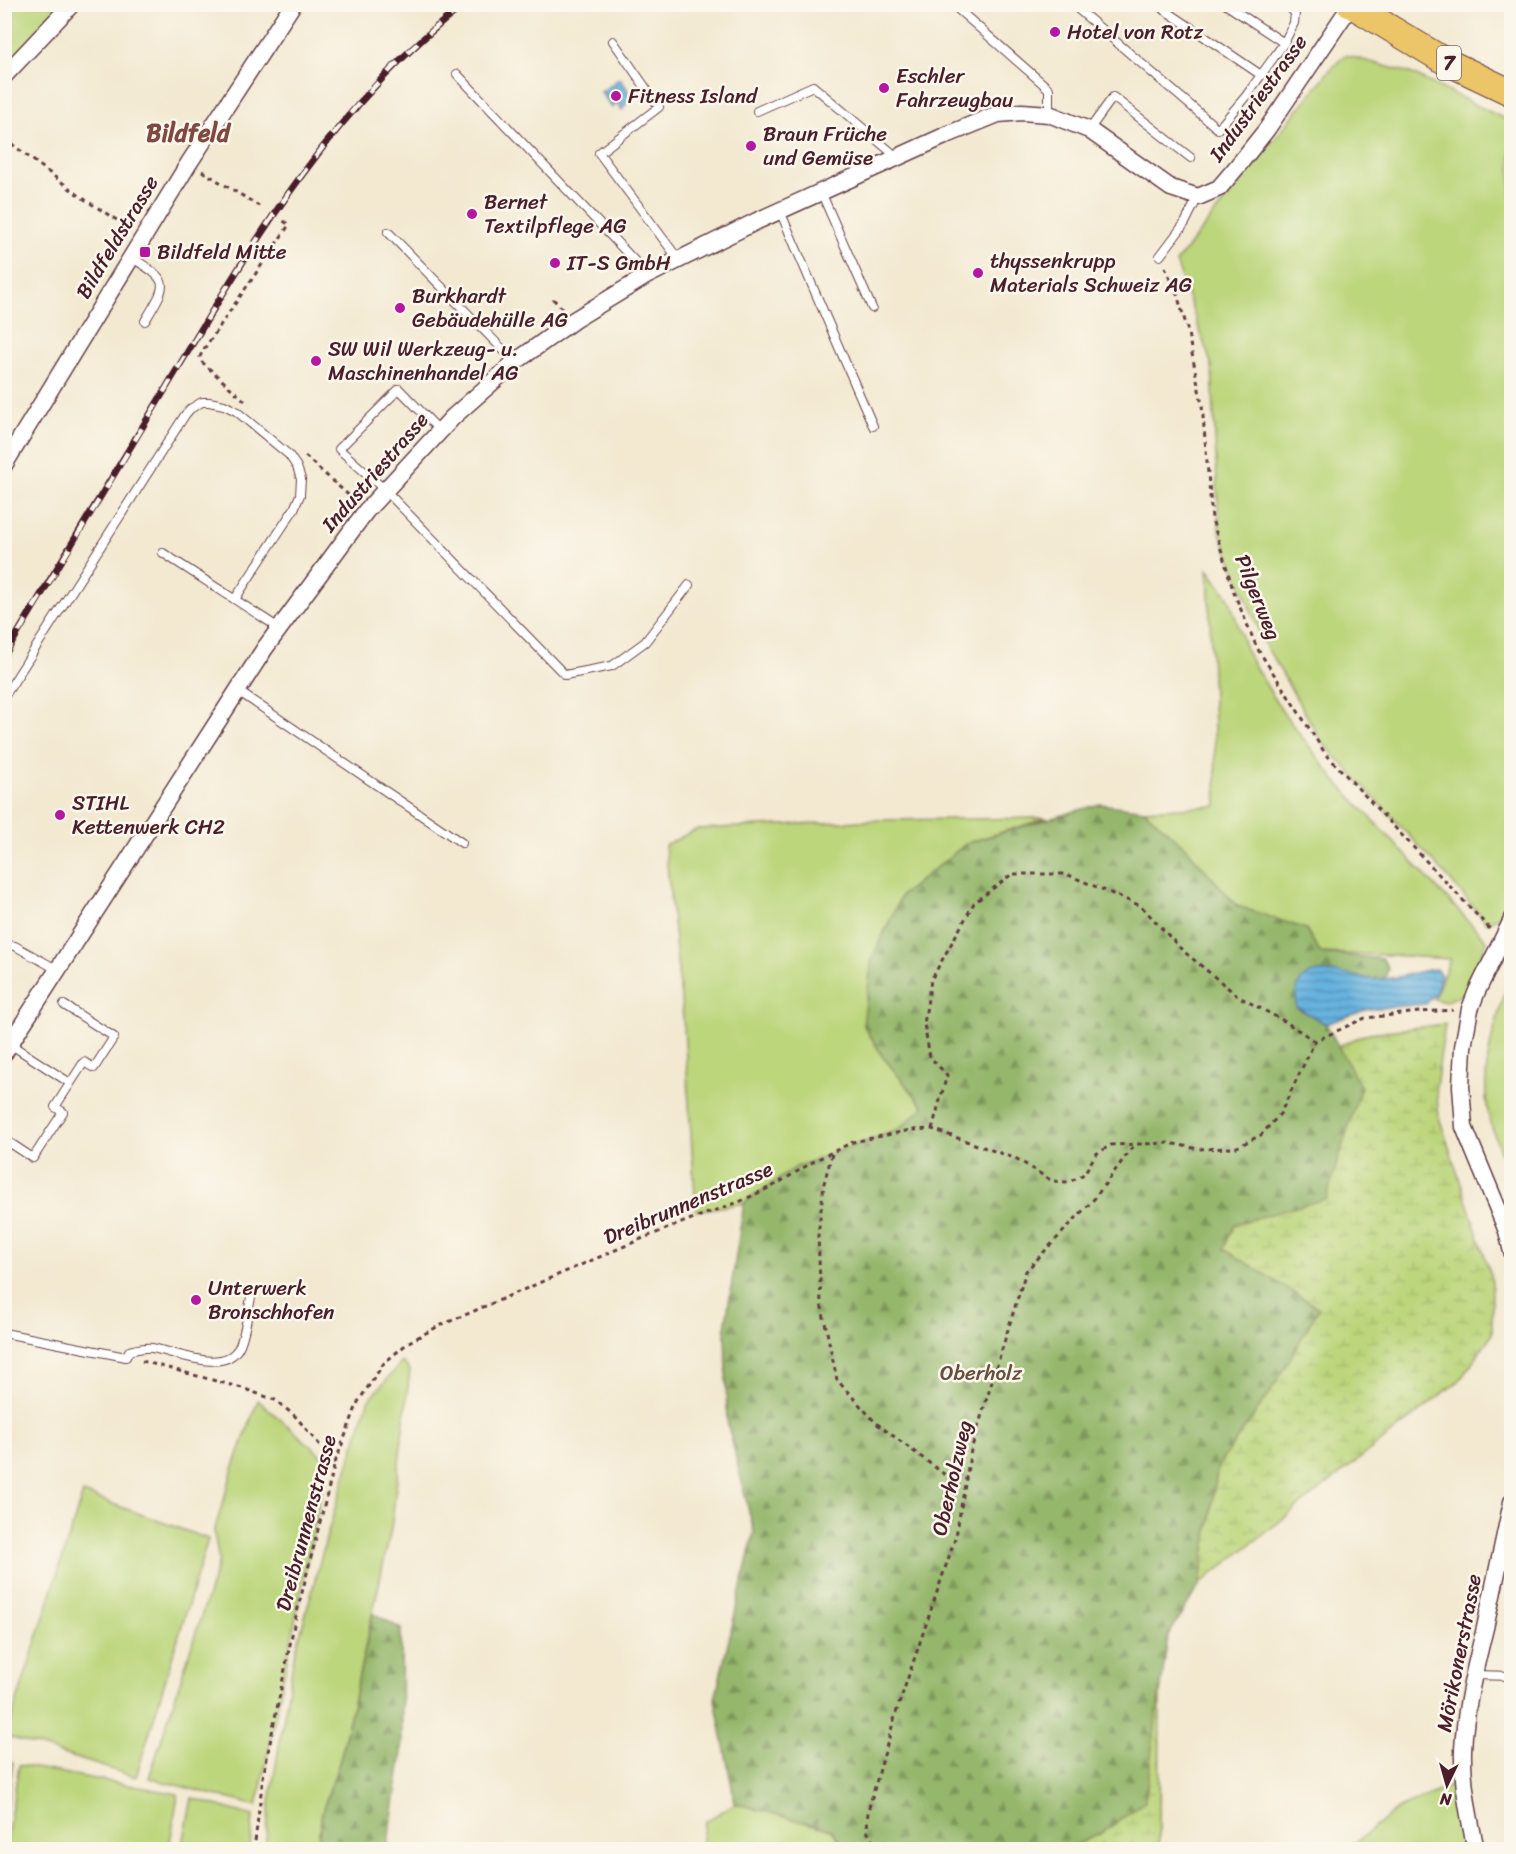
<svg xmlns="http://www.w3.org/2000/svg" width="1516" height="1854" viewBox="0 0 1516 1854" font-family="Sriracha,sans-serif">
<style>
.grass{fill:#bcd67c;stroke:#837a54;stroke-width:1.5}
.forest{fill:url(#forest-firs);stroke:#706b4c;stroke-width:1.5}
.wetland{fill:url(#wetland-marsh);stroke:#837a54;stroke-width:1.5}
.water{fill:url(#water-rules);stroke:#586885;stroke-width:1.5}
.lines{fill:none;stroke-linecap:round;stroke-linejoin:round}
.lane-casing{stroke:#633d44;stroke-width:10}
.street-casing{stroke:#633d44;stroke-width:19}
.primary-casing{stroke:#633d44;stroke-width:28}
.path{stroke:#633d44;stroke-width:3;stroke-dasharray:4.5 4.5;stroke-linecap:butt}
.lane{stroke:#fff;stroke-width:8}
.street{stroke:#fff;stroke-width:16}
.primary{stroke:#ecc569;stroke-width:26}
.rail-casing{stroke:#4a1f2b;stroke-width:7}
.rail{stroke:#fbf7ec;stroke-width:4.5;stroke-dasharray:14;stroke-linecap:butt}
.poi-dot{fill:#b5179e;stroke:#fbf7ec;stroke-width:2}
.labels{text-anchor:middle;dominant-baseline:central;stroke-width:5;stroke-linejoin:round;paint-order:stroke}
.shield{fill:#fbf7ec;stroke:#7f6065;stroke-width:1.5}
.shield-label{font-size:20px;font-weight:bold;fill:#4a1f2b}
.poi-label{font-size:21px;fill:#4a1f2b;stroke:#fbf7ec;text-anchor:start}
.street-label{font-size:21px;fill:#4a1f2b;stroke:#fbf7ec}
.park-label{font-size:21px;fill:#664d3f;stroke:#fbf7ec}
.quarter-label{font-size:24px;font-weight:bold;fill:#7f4942;stroke:#fbf7ec}
</style>
<defs>
<pattern id="forest-firs" width="22" height="20" patternUnits="userSpaceOnUse" patternTransform="scale(1.5)"><rect width="22" height="20" fill="#95b76c"/><path d="M5 1l3.5 6h-7zM16 11l3.5 6h-7z" fill="#7c9459"/></pattern>
<pattern id="wetland-marsh" width="20" height="14" patternUnits="userSpaceOnUse" patternTransform="scale(1.5)"><rect width="20" height="14" fill="#bcd67c"/><path d="M1 5h8M5 5V1M11 12h8M15 12V8" fill="none" stroke="#a3b76b"/></pattern>
<pattern id="water-rules" width="6" height="5" patternUnits="userSpaceOnUse" patternTransform="scale(1.5)"><rect width="6" height="5" fill="#66b2df"/><path d="M0 2.5h6" fill="none" stroke="#5690b5"/></pattern>
</defs>
<rect width="100%" height="100%" fill="#fbf7ec"/>
<filter id="ink" filterUnits="userSpaceOnUse"><feTurbulence type="fractalNoise" baseFrequency=".0167" numOctaves="2"/><feDisplacementMap in="SourceGraphic" scale="12" xChannelSelector="R" yChannelSelector="G"/><feConvolveMatrix kernelMatrix="1 2 1 2 8 2 1 2 1" color-interpolation-filters="sRGB"/></filter>
<filter id="wash" filterUnits="userSpaceOnUse"><feTurbulence type="fractalNoise" baseFrequency=".008" numOctaves="4" result="noise"/><feDisplacementMap in="SourceGraphic" scale="24" xChannelSelector="R" yChannelSelector="G"/><feGaussianBlur stdDeviation="1.35" result="paint"/><feColorMatrix in="noise" values="0 0 0 0 0 0 0 0 0 0 0 0 0 0 0 0 0 1.4 0 .05"/><feComposite in="paint" operator="in"/></filter>
<g filter="url(#wash)">
<rect width="100%" height="100%" fill="#f3e9d1"/>
<path class="grass" d="M5,5H64L5,70Z
M1345,55L1410,73L1511,122L1512,888L1501,916L1487,923L1445,874L1322,742L1263,641L1219,530L1212,366L1176,262L1329,71Z
M1208,569L1229,598L1248,655L1282,711L1335,780L1487,941L1466,993L1445,1002L1434,999L1450,959L1389,955L1320,953L1306,929L1237,906L1187,849L1144,810L1217,806Z
M1047,818L967,843L901,896L872,959L883,1057L925,1107L898,1130L798,1166L744,1203L696,1211L684,1028L665,845L698,829L882,820Z
M1511,973L1512,1183H1511C1504,1161 1495,1139 1489,1117C1478,1070 1497,1018 1511,973Z
M402,1362L410,1370L391,1529L341,1757L322,1812L317,1849L265,1850L270,1802L293,1661L328,1532L368,1401Z
M258,1400L328,1461L257,1806L149,1778L219,1561L214,1532L233,1469Z
M83,1493L208,1539L136,1777L6,1736Z
M5,1760L13,1763L5,1814L4,1760Z
M19,1765L178,1794L169,1849H5Z
M1455,1784L1469,1849L1346,1850L1399,1808Z
M192,1798L253,1816L250,1849H182Z
M735,1803L832,1830L845,1849L700,1850L705,1822Z"/>
<path class="forest" d="M1100,804L1144,810L1187,849L1237,906L1306,929L1320,953L1383,959L1388,969L1385,978L1373,980L1329,972L1296,1007L1326,1024L1361,1087L1326,1200L1235,1224L1225,1249L1319,1308L1270,1393L1218,1466L1200,1584L1168,1636L1145,1802L1102,1833L1066,1849H845L832,1830L735,1803L715,1699L754,1532L727,1421L725,1328L744,1203L798,1166L898,1130L924,1107L883,1057L863,1024L872,959L901,896L967,843Z
M373,1613L401,1629L402,1753L387,1849H317L322,1812L341,1757Z"/>
<path class="wetland" d="M1445,1024L1436,1087L1439,1117L1491,1275L1492,1282V1334L1460,1380L1200,1584L1218,1466L1270,1393L1319,1308L1224,1249L1235,1224L1326,1199L1361,1087L1338,1046L1369,1033Z
M1160,1692L1159,1849H1066L1102,1833L1145,1802Z"/>
<path class="water" d="M620,78L628,90L630,98L622,110L618,103L612,108L601,92Z
M1436,969L1441,975L1436,993L1426,1004L1368,1009L1326,1024L1296,1007C1296,1001 1296,994 1297,989C1305,958 1352,978 1372,979C1393,981 1415,971 1436,969Z"/>
</g>
<g filter="url(#ink)">
<g class="lines">
<g class="lane-casing">
<path id="lane" d="M952,4L1049,89V114
M1072,4L1218,129L1246,96L1284,43L1294,23L1295,13L1286,4
M1156,4L1261,75
M1225,4L1284,43
M613,41L659,107L599,153L679,260
M457,74L648,275
M757,111L813,86L897,157
M1089,130L1113,97L1191,158
M821,192L872,308
M780,211L873,426
M388,232L515,362
M1160,256L1185,223L1198,197
M131,257C170,282 169,281 145,321
M440,431L399,389L339,449L385,490L565,675L612,666L645,642L689,585
M163,553L279,628
M238,691L462,843
M4,697L185,415L190,409L202,402H209L224,405L236,411L289,455L297,467L301,479L300,495L294,509L235,599
M4,945L15,946L58,970
M10,1044L70,1083
M4,1139L33,1158L63,1112L55,1107L84,1062L94,1068L114,1037L64,1005
M4,1333L126,1357L129,1351C137,1349 144,1347 152,1348C175,1352 225,1375 239,1347C246,1333 248,1309 252,1293
M1474,1675L1512,1676"/>
</g>
<g class="street-casing">
<path id="street" d="M4,76L72,4
M4,465L189,163L293,4
M1512,920L1477,991L1470,1009L1463,1047L1461,1086L1464,1127L1507,1231L1512,1252
M4,1053L265,648L366,511L453,417L515,362L574,320L648,275L757,221L949,134L998,114L1022,112L1049,114L1089,130L1171,188L1198,197L1219,188L1236,168L1267,129L1351,5
M1476,1850C1469,1817 1462,1783 1463,1750C1465,1708 1475,1668 1485,1628C1494,1586 1503,1544 1512,1502"/>
</g>
<g class="primary-casing">
<path id="primary" d="M1350,4L1443,60L1512,93"/>
</g>
<path class="path" d="M4,138L81,197L129,228
M202,171L259,206
M1165,267L1177,294L1187,328L1202,405L1212,519L1234,593L1257,648L1325,753L1490,929
M553,299L562,308
M245,401L202,362L200,357L202,352L289,225L281,219
M305,456L354,500
M932,1129L947,1075L930,1057L924,1024L931,980L974,903L1012,874H1066L1141,906L1182,950L1239,997L1284,1021L1315,1041
M832,1154L824,1183L818,1236L821,1303L837,1380L876,1423L964,1489
M142,1361L242,1388L275,1400L295,1416L335,1463
M254,1850L263,1777L295,1620L335,1463L358,1402L384,1363L409,1342L437,1327L641,1239L694,1218L739,1202L775,1185L816,1160L853,1142L911,1130L932,1129L1017,1159L1052,1181L1069,1182L1084,1174L1096,1154L1111,1145L1170,1143L1198,1149L1235,1148L1261,1135L1280,1114L1315,1041L1365,1018L1419,1012L1453,1010
M878,1850L867,1831L868,1811L896,1713L956,1536L971,1450L1026,1271L1094,1199L1134,1145"/>
<use href="#lane" class="lane"/>
<use href="#street" class="street"/>
<use href="#primary" class="primary"/>
<g class="rail-casing">
<path id="rail" d="M4,656C59,566 113,477 166,388C249,249 334,103 465,4"/>
</g>
<use href="#rail" class="rail"/>
</g>
</g>
<g class="poi-dot">
<circle cx="1055" cy="32" r="6"/>
<circle cx="884" cy="88" r="6"/>
<circle cx="616" cy="96" r="6"/>
<circle cx="751" cy="146" r="6"/>
<circle cx="472" cy="214" r="6"/>
<rect x="139" y="246" width="12" height="12" rx="3"/>
<circle cx="555" cy="263" r="6"/>
<circle cx="978" cy="273" r="6"/>
<circle cx="400" cy="308" r="6"/>
<circle cx="316" cy="361" r="6"/>
<circle cx="60" cy="815" r="6"/>
<circle cx="196" cy="1300" r="6"/>
</g>
<g class="labels">
<rect class="shield" x="1437" y="46" width="24" height="34" rx="4.5"/>
<g class="shield-label">
<text x="1449" y="63">7</text>
</g>
<g class="poi-label">
<text x="1067" y="32">Hotel von Rotz</text>
<text x="896" y="76">Eschler<tspan x="896" dy="24">Fahrzeugbau</tspan></text>
<text x="628" y="96">Fitness Island</text>
<text x="763" y="134">Braun Früche<tspan x="763" dy="24">und Gemüse</tspan></text>
<text x="484" y="202">Bernet<tspan x="484" dy="24">Textilpflege AG</tspan></text>
<text x="157" y="252">Bildfeld Mitte</text>
<text x="990" y="261">thyssenkrupp<tspan x="990" dy="24">Materials Schweiz AG</tspan></text>
<text x="567" y="263">IT-S GmbH</text>
<text x="412" y="296">Burkhardt<tspan x="412" dy="24">Gebäudehülle AG</tspan></text>
<text x="328" y="349">SW Wil Werkzeug- u.<tspan x="328" dy="24">Maschinenhandel AG</tspan></text>
<text x="72" y="803">STIHL<tspan x="72" dy="24">Kettenwerk CH2</tspan></text>
<text x="208" y="1288">Unterwerk<tspan x="208" dy="24">Bronschhofen</tspan></text>
</g>
<g class="street-label">
<text transform="translate(1258 98) rotate(-54)">Industriestrasse</text>
<text transform="translate(117 237) rotate(-59)">Bildfeldstrasse</text>
<text transform="translate(375 472) rotate(-49)">Industriestrasse</text>
<text transform="translate(1258 597) rotate(68)">Pilgerweg</text>
<text transform="translate(688 1203) rotate(-23)">Dreibrunnenstrasse</text>
<text transform="translate(952 1478) rotate(-77)">Oberholzweg</text>
<text transform="translate(306 1523) rotate(-75)">Dreibrunnenstrasse</text>
<text transform="translate(1459 1653) rotate(-79)">Mörikonerstrasse</text>
</g>
<g class="park-label">
<text x="981" y="1373">Oberholz</text>
</g>
<g class="quarter-label">
<text x="188" y="133">Bildfeld</text>
</g>
</g>
<rect width="1516" height="1854" fill="none" stroke="#fbf7ec" stroke-width="24"/>
<g transform="translate(1447 1785) rotate(185)" stroke="#fbf7ec" stroke-width="4.5" paint-order="stroke">
<path d="M0-4.5L10 22L0 15L-10 22Z" fill="#4a1f2b"/>
<text y="-9" font-size="16" font-weight="bold" text-anchor="middle" fill="#4a1f2b">N</text>
</g>
</svg>
